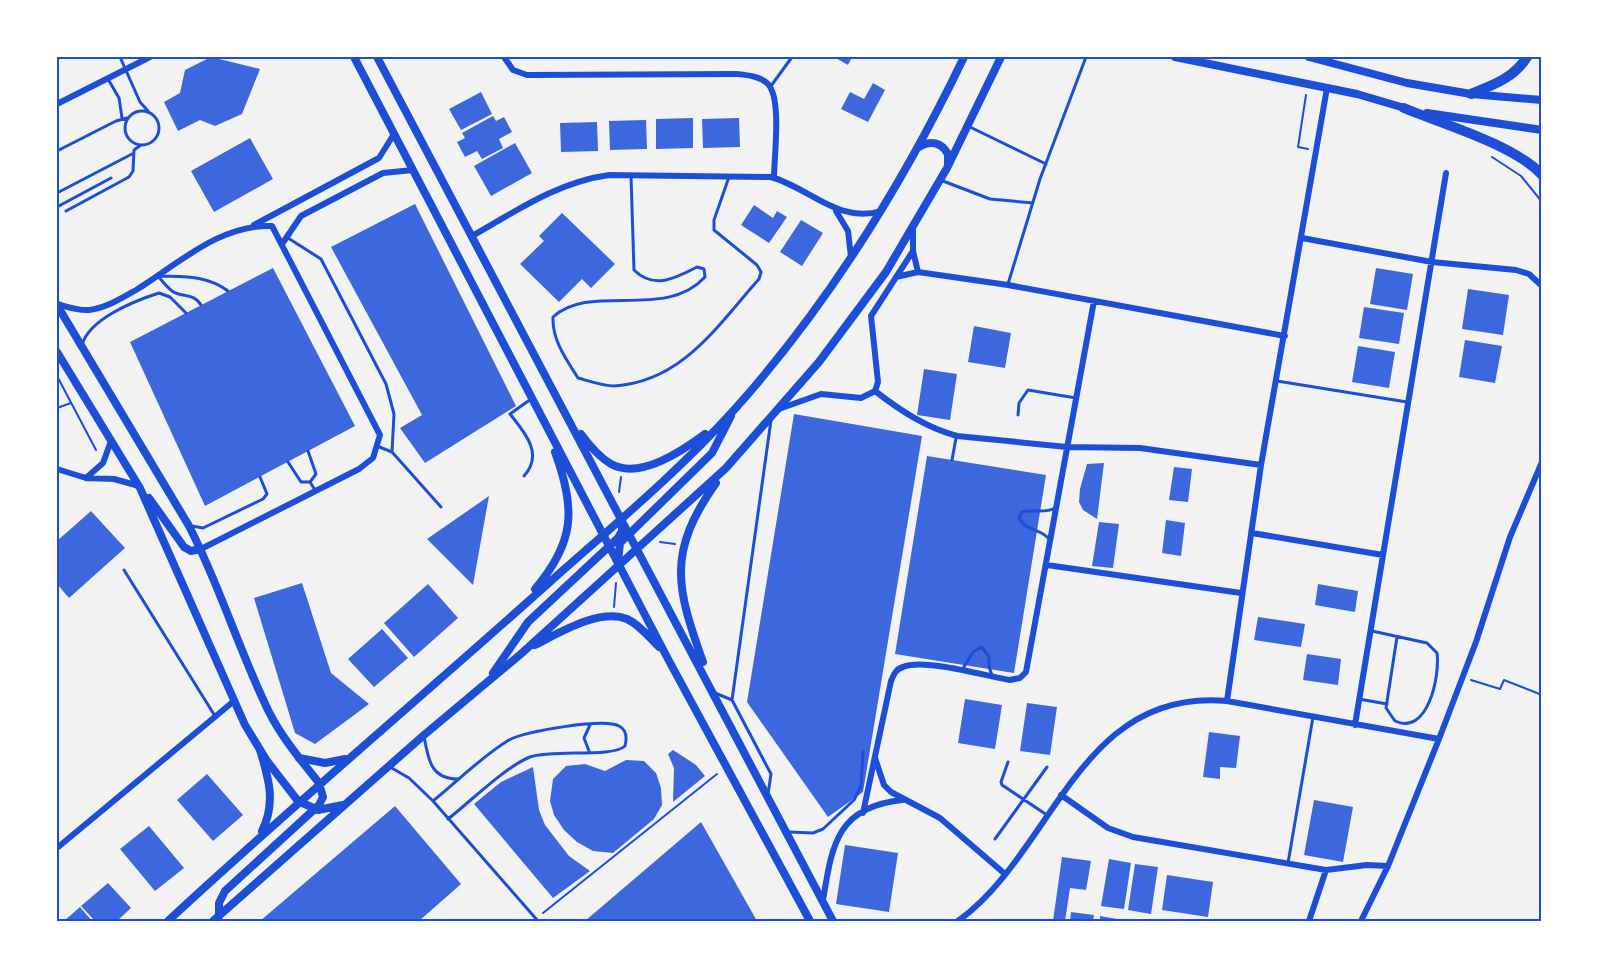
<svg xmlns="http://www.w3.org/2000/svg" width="1599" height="978" viewBox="0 0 1599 978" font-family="Roboto,sans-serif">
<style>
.building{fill:#3d67dc}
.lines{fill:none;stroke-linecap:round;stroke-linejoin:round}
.path{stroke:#1d4ed8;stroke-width:2}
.service{stroke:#1d4ed8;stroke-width:3}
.minor{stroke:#1d4ed8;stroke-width:6}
.tertiary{stroke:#1d4ed8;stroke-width:8}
.secondary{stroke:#1d4ed8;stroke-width:8}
.motorway{stroke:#1d4ed8;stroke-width:10}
.neatline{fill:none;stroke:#1d4ed8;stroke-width:2}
</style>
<rect width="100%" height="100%" fill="#f2f2f2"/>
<path class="building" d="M211,57L260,69L242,114L215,126L200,120L178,131L164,102L180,93L185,70Z
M834,57H852L848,65Z
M873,83L885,90L868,122L841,109L850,92L864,99Z
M481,92L492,114L461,130L449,109Z
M493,116L496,121L504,117L512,132L499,139L503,148L482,159L477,151L465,157L457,142L465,138L462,133Z
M693,118V148L656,149V119Z
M739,118L740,147L703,148L702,119Z
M646,120L647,149L610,150L609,121Z
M597,122L598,151L561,152L560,123Z
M250,138L273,179L214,212L191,171Z
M515,143L532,173L491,196L474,166Z
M415,204L516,406L425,463L400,428L422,415L331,247Z
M754,205L773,218L777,211L787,217L769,243L741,225Z
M562,213L615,264L591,288L582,279L559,302L520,264L544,241L539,236Z
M801,220L823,233L802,266L780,252Z
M273,268L355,426L205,506L130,342Z
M1376,268L1413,274L1407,310L1370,304Z
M1468,289L1509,295L1503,335L1462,329Z
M1364,307L1404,313L1399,344L1359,338Z
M974,326L1011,333L1005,368L968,362Z
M1465,340L1502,346L1495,383L1459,377Z
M1358,346L1395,352L1389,388L1352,382Z
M924,369L957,374L950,420L917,415Z
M794,414L922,436L863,792L828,817L747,702Z
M927,456L1046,475L1014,673L895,654Z
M1104,463L1097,519L1083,510L1079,502L1080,489L1087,464Z
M1174,467L1192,469L1188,502L1169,500Z
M489,496L473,585L427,539Z
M91,511L125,548L69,598L57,584V541Z
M1166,520L1185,523L1181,556L1162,553Z
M1099,522L1119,524L1113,568L1092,566Z
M302,583L331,673L369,704L315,744L295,733L254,598Z
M428,584L458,618L414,657L384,623Z
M1318,584L1358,591L1355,612L1315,605Z
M1258,617L1305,624L1301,647L1254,640Z
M382,629L408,658L374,687L348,659Z
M1307,654L1341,659L1338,685L1303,680Z
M965,699L1002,705L995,749L958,743Z
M1027,703L1057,707L1050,755L1020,751Z
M1209,732L1240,736L1236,768L1220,767V779L1203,777Z
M673,750L696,765L705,776L673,802L674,768L668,754Z
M626,760L644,761L656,773L661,788L662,805L654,819L613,853L593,851L577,842L564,830L554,815L550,801L553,779L566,766L585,764L605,771Z
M533,767L539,810L545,825L569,856L590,871L553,898L474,804L501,782Z
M207,774L243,815L213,841L177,800Z
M1314,800L1353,807L1343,862L1304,855Z
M395,806L461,884L419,921H260Z
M701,822L757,921H585Z
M149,826L184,868L155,891L120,849Z
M845,845L898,853L889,912L836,904Z
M1062,857L1091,861L1086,890L1070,888L1065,921H1053Z
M1109,859L1131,863L1124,909L1101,906Z
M1135,864L1158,867L1151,914L1128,910Z
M1167,875L1213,882L1208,917L1162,910Z
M108,883L131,908L117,921H95L81,906Z
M80,907L92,921H64Z
M1071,912L1094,915L1093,921H1070Z
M1100,916L1123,920L1122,921H1100Z"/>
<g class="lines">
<path class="path" d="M1306,95L1298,147L1308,149
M1541,141L1542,153
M1492,157L1521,176L1542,202
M57,376L96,450
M57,408L71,403
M619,492L621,477
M660,542L675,544
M614,607L616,583
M1471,680L1500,689L1504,680L1542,695
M543,913L717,774"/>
<path class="service" d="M120,57L140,102L148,111
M108,79L119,98L122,118
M771,86L792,57
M125 128a17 17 0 1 1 34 0a17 17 0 1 1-34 0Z
M970,127L1046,164
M57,151L116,121L127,118
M631,176L634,270C654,290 676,278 697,267L704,269L705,277C665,321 591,282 553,317C552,340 566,359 578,378C589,381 603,386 614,386C682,382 717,326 759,279L761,272L757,265L714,230V220L729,177
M943,181L990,199L1033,203
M57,193L132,154
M57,207L111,178
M66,211L129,177L133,171L134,150L141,145
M288,238L321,259L386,384L394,414L392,452
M158,276C162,281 167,287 172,291C182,298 193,292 201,305
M159,276C185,277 207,275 228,291
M1008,284L1040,179L1086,57
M82,345C89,319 134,301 159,293L170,297L186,313
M1277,381L1407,402
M1018,415L1019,403L1028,390L1076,398
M377,446L392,452L441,507
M308,451L316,474L310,482L315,490
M952,460L956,438
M288,462L301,482H310
M524,476C544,454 525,433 510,414L531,399
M192,526L203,528L263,499L267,494L260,477
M1050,540C1041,528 1026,532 1019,518L1022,512C1033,509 1045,514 1055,508
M124,570L215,716
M1372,631L1427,643L1437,653C1440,676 1428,736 1395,721L1386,708L1397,637
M962,670L973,652L982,647L989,657V666L992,676
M715,693L732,700
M1359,699L1387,704
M424,736C428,758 430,779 458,779
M589,751L584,738L590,725
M1008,762L1001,782L1002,785L1047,815
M390,767L409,778L433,801L538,921
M768,794L771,774L732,700L771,420
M433,801C458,781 482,756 509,740C525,731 604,718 619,726C627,730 627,738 625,746C612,758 553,749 530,757C505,767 470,802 448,819
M789,832L813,833L823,829L854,800L861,786L863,752
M995,839L1047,767
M1288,863L1313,717"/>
<path class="minor" d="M504,57L513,70L527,75L737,74C747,75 760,76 768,84C782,99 774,157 774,178
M57,104L150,57
M836,211L848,231L851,257
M254,225L379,158L394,134
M913,229V251L918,272
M472,236C516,211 558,182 609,175L771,177C810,188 838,224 881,211
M1302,238L1432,262L1516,270L1529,274L1542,286
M282,244L301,216L383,173L413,170
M896,277L918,272L1008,285L1285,336
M57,304C68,307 78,311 89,310C106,308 122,298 136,290C178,264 220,224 272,226L380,435L373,458L359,469L201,549
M875,391C901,411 925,427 957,436L1067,447L1140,448L1261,465
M779,409L821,394L861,398L875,391L878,382L871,316L913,251
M57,469L86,478L114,479L139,486
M86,478L103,463L111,441
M1252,533L1383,555
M1047,565L1241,593
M1227,701L1261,465L1327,88
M1355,725L1446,173
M875,758L884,785L891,792L940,818L1005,874
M1061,795L1108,828L1133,837L1326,870L1367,865L1388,866
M863,813L891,681C894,674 896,669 903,667C923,658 986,676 1010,680L1020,678L1026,672L1094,301
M57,848L234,701
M823,900C832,846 836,807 902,800
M958,921C1054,852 1079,687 1227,701L1439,739
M1309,921L1326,870
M1361,921L1388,866L1439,739L1476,642L1510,537L1542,462"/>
<path class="tertiary" d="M57,305L189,526C220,586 239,651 269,712C282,738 301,760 319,783
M57,352L140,488L245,725L267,761L298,801
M149,498L184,547L191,551L201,549"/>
<path class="secondary" d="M354,57L668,659L810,921
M377,57L833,921
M1175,57L1357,94L1408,109
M1309,57L1407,83L1471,94L1542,100
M1427,113L1542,130
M919,147C931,140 941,142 948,154V165
M581,434C589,445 599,457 611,464C640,480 682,451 705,434
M618,561L620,543L712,453L731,416
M535,589C575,542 576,509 555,452
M535,645C559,633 599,608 627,619C640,625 650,638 659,647
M703,662C676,587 667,552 716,483
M493,673L528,622L618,538L622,531V521
M260,750C269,779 276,803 262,831
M299,758L325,763L345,759
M298,801L318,810L343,805
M219,916V903L225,891L319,805L323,797L319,783
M168,921C293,805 424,695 551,581C613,526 678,472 734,410C828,305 903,184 964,57
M213,921L424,735L522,653L726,468L819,362L886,272L947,168L1001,57"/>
<path class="motorway" d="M1471,94C1493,85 1514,78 1527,57
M1404,108C1442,124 1515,145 1542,175"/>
</g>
<rect width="1599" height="978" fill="none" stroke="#ffffff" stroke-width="117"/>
<rect x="58" y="58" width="1482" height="862" class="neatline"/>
</svg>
